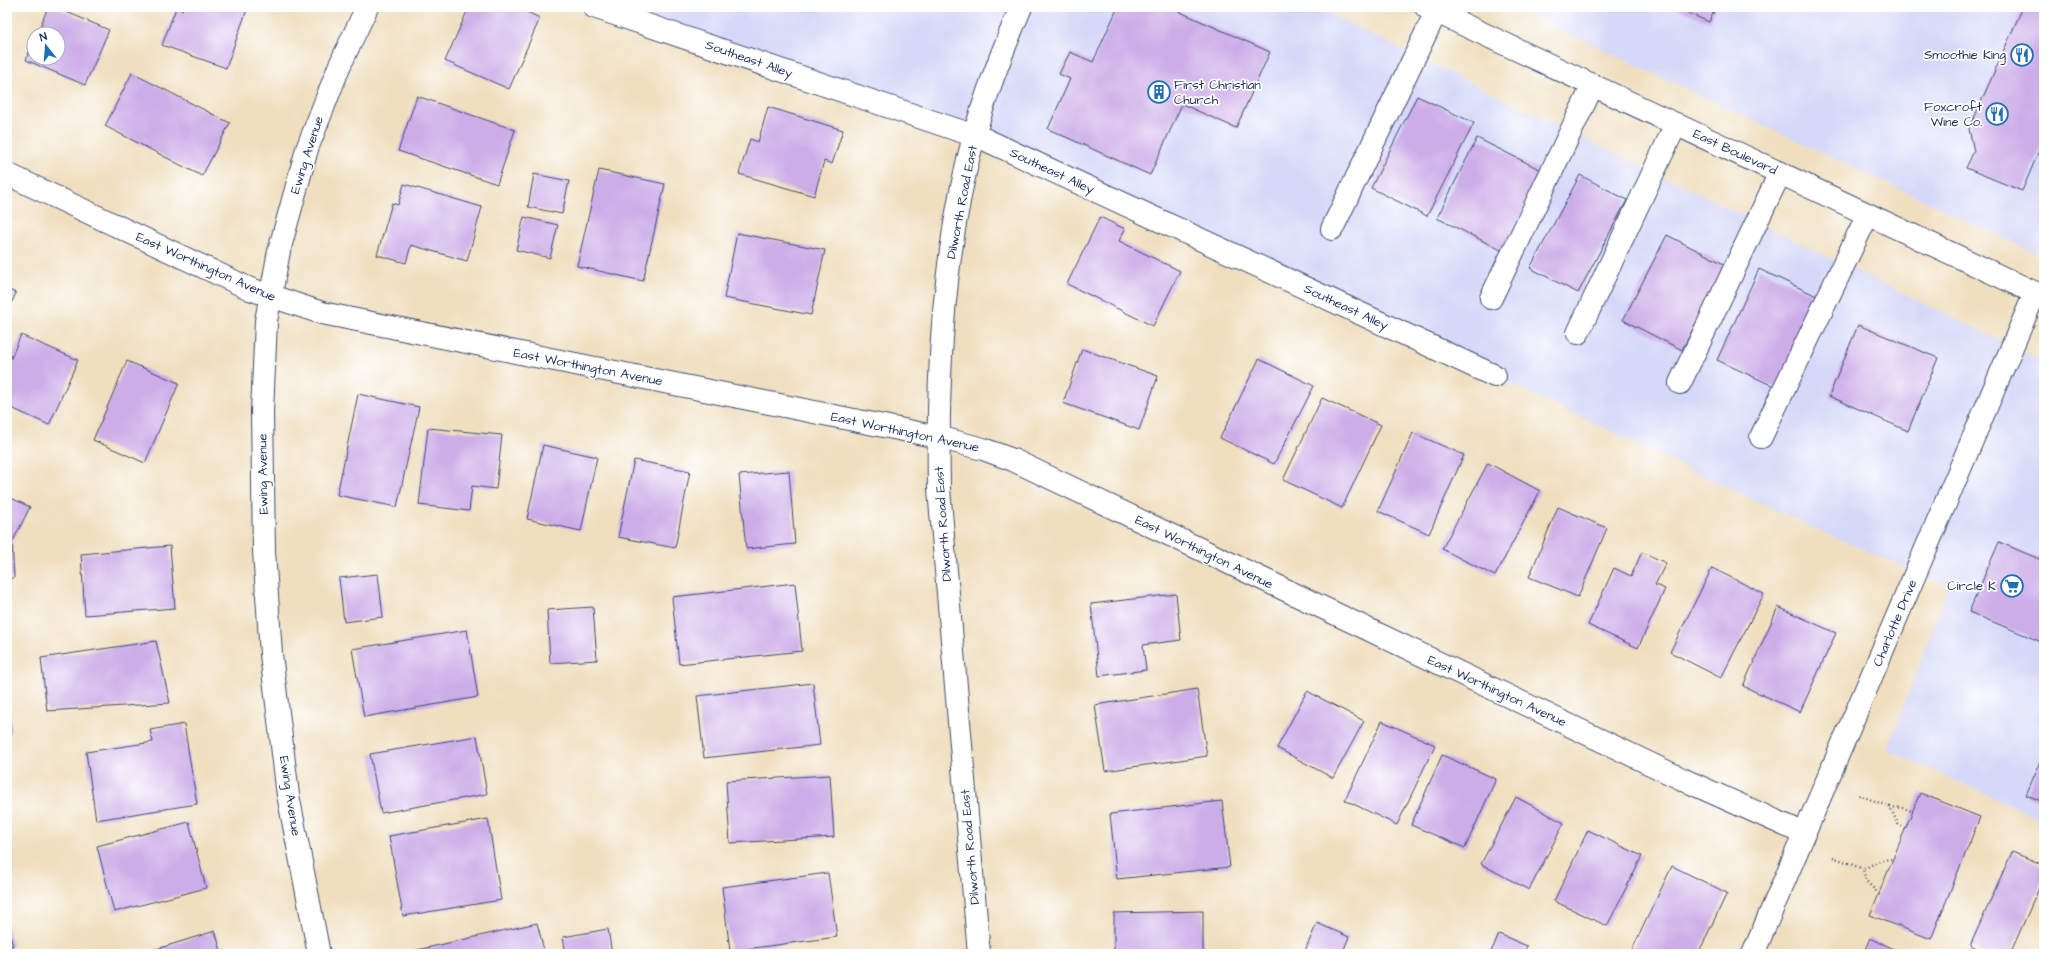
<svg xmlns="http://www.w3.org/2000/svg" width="2051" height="961" viewBox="0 0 2051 961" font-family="'Architects Daughter',sans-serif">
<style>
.built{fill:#d6d8f8}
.building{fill:#ccade8}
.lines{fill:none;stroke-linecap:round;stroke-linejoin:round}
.service-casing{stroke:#3b496d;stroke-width:24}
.minor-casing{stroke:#3b496d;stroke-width:24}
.tertiary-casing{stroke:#3b496d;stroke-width:24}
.path{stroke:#3b496d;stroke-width:2.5;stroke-dasharray:1 3;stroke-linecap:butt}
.service{stroke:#fff;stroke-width:22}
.minor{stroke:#fff;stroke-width:22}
.tertiary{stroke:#fff;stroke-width:22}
.labels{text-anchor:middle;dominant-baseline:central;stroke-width:3.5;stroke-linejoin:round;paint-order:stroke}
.poi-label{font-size:13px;fill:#1b2f5e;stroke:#fff;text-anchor:end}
.street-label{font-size:13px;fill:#1b2f5e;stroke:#fff}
</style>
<rect width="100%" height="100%" fill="#fff"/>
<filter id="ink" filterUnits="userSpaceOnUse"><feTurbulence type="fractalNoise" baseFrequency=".025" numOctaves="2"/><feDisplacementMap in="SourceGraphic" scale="8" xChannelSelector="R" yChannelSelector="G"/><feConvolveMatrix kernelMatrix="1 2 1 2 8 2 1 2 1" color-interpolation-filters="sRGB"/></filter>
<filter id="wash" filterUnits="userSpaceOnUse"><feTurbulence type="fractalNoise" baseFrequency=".012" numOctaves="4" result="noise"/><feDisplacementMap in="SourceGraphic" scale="16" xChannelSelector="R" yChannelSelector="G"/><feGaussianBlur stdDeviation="0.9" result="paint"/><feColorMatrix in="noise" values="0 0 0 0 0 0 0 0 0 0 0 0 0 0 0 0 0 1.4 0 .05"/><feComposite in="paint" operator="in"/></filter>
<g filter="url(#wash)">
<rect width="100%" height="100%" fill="#f0dfbf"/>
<path class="built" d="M570,7H1315L2044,362V820L1887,750L1948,588L1946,585L1811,527L1440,350L925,111L668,40Z
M1512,7H2044V257Z"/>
<g id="blocks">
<path class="building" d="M48,7H55L109,30L85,85L26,60L34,40V58H58V34H37Z
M183,7H248L226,68L162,45L176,8L182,10Z
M469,7H516L540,18L509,89L445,61Z
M1118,7H1169L1270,52L1236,128L1182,104L1150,175L1048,129L1070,79L1059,74L1070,52L1093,62Z
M1674,7H1716L1709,22Z
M2023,7H2044V139L2022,191L1966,168L1974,151L1969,129Z
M132,73L230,123L202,176L105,126Z
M417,96L515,130L497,184L398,151Z
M1417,96L1474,123L1427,216L1371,188Z
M768,107L843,130L832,164L824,161L814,196L739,174L750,139L758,142Z
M1477,138L1543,171L1503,251L1437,218Z
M599,170L665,184L643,281L577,266Z
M534,174L569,181L562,214L528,207Z
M1580,175L1627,200L1578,293L1530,268Z
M404,184L482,207L467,261L411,245L406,263L377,255L392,203L398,205Z
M524,217L558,225L550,258L516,250Z
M1100,217L1125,229L1119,241L1180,271L1153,326L1067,284Z
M737,233L825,250L811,315L724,298Z
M1667,235L1726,265L1682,350L1623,320Z
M1759,269L1823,299L1780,389L1717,360Z
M7,289L16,293L7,312Z
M1858,325L1938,358L1908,431L1829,396Z
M21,335L78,360L49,425L7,406V367Z
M1082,349L1158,376L1139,430L1063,403Z
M1259,359L1314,386L1274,464L1220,438Z
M127,361L179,383L145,463L93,440Z
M358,394L419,407L397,507L337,495Z
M1322,398L1381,425L1342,508L1283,480Z
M428,428L502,435L496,489L472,486L469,511L419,505Z
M1413,433L1464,455L1429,534L1378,511Z
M543,445L597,457L581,531L527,519Z
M634,460L690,471L675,548L618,537Z
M1488,463L1540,491L1495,576L1442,549Z
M789,471L795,544L746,549L739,475Z
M7,496L30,507L13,541L7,538Z
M1558,507L1607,528L1578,597L1529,577Z
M7,542H12L14,578H7Z
M1999,542L2044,561V643L1969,612Z
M170,546L175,608L85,615L81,554Z
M1642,552L1666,563L1655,585L1665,589L1638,648L1588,625L1614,568L1631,576Z
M1712,568L1764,594L1721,678L1670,652Z
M378,574L383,617L344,622L339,578Z
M795,583L802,651L679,664L672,597Z
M1176,594L1181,640L1143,645L1146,670L1099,676L1091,604Z
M593,607L597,660L550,663L547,610Z
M1778,607L1836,633L1800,712L1743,686Z
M467,630L478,697L364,717L352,649Z
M156,641L170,703L47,711L41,658Z
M813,683L820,745L704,758L697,696Z
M1197,689L1207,756L1105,771L1095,705Z
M1307,691L1364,721L1333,778L1277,748Z
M7,704L11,732L7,733Z
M1382,721L1435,745L1397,825L1345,800Z
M184,724L197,804L96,820L86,752L153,742L150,730Z
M477,736L487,794L381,813L370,754Z
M2044,753V802L2026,795Z
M1442,755L1496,779L1465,848L1411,825Z
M830,775L834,837L730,843L726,781Z
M1920,793L1980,817L1931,939L1870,915Z
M1516,797L1564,823L1529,890L1481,864Z
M1222,801L1230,867L1117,879L1110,814Z
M488,819L501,900L403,916L389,836Z
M189,822L206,888L114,912L97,846Z
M1588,830L1642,856L1607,926L1554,901Z
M2012,852L2044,865V877L2010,954H1988L1970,946Z
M1672,866L1727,893L1698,954H1630Z
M828,873L837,937L730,951L722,887Z
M1203,911V954H1114V913Z
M537,923L545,954H414L413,951Z
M1317,923L1349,937L1342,954L1304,953Z
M7,925L13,946L7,947Z
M608,929L612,954H566L563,937Z
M215,931L222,954H141Z
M1499,934L1527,946L1523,954H1490Z
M1870,938L1905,954H1863Z"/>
</g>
</g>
<g filter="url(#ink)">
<use href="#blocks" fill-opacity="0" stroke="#3b496d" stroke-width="1"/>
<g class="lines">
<g class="service-casing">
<path id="service" d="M594,7L984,139L1495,376
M1332,229L1436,12
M1491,298L1593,85
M1578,333L1676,124
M1680,383L1780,173
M1761,437L1868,214"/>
</g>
<g class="minor-casing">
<path id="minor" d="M7,174L250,289L322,313L938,437L983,449L1013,460L1682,779L1805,834
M319,954L288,795L271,654L264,551L262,412L266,321L279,251L307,149L339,67L367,7
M979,954L939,489C937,369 943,245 976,129C988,88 1004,47 1021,7
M1753,954L2035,293"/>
</g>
<g class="tertiary-casing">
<path id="tertiary" d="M1426,7L2044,297"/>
</g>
<path class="path" d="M1859,795L1890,807L1898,824L1906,828
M1890,807L1903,808L1912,811
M1833,857L1863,869
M1879,894L1866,881L1863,869L1882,860L1893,859"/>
<use href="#service" class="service"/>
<use href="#minor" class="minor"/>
<use href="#tertiary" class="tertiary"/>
</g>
</g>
<defs>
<g id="restaurant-ring" transform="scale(1.15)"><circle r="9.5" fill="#fff" stroke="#1f6fb2" stroke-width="1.5"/><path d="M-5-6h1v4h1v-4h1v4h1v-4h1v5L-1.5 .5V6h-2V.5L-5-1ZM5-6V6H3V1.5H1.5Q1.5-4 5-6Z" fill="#1f6fb2"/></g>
<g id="building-ring" transform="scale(1.15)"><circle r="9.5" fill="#fff" stroke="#1f6fb2" stroke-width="1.5"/><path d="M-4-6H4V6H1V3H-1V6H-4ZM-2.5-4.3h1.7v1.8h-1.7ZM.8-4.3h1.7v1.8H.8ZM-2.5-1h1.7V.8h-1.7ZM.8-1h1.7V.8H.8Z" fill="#1f6fb2"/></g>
<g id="supermarket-ring" transform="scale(1.15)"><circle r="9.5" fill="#fff" stroke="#1f6fb2" stroke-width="1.5"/><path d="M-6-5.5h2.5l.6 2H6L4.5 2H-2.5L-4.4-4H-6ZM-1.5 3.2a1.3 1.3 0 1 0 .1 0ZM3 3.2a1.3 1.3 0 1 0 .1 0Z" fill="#1f6fb2"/></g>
</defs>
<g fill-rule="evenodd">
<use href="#restaurant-ring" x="2022" y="55"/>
<use href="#building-ring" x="1159" y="92"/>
<use href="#restaurant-ring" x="1997" y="114"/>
<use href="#supermarket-ring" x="2012" y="586"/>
</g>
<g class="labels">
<g class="poi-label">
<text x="2006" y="55">Smoothie King</text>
<text x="1174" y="85" text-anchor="start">First Christian<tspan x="1174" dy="15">Church</tspan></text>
<text x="1982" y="107">Foxcroft<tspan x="1982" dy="15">Wine Co.</tspan></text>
<text x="1996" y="586">Circle K</text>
</g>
<g class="street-label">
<text transform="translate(749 59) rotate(19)">Southeast Alley</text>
<text transform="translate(1735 152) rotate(25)">East Boulevard</text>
<text transform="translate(307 155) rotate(-72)">Ewing Avenue</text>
<text transform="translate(1052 171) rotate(25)">Southeast Alley</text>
<text transform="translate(962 202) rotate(-79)">Dilworth Road East</text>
<text transform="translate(206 267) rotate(24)">East Worthington Avenue</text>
<text transform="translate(1346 307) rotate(25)">Southeast Alley</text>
<text transform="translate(588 367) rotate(11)">East Worthington Avenue</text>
<text transform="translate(905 432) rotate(12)">East Worthington Avenue</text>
<text transform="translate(263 474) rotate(-91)">Ewing Avenue</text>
<text transform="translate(943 524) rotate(-94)">Dilworth Road East</text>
<text transform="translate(1204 552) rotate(26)">East Worthington Avenue</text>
<text transform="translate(1895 623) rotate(-67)">Charlotte Drive</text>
<text transform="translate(1497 691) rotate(25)">East Worthington Avenue</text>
<text transform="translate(290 796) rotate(81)">Ewing Avenue</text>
<text transform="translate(970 847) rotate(-95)">Dilworth Road East</text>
</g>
</g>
<rect width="2051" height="961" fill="none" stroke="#fff" stroke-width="24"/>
<g transform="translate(46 46) rotate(343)"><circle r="19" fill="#ffffff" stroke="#a4acbf"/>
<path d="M0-3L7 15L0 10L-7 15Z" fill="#1f6fb2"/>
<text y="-6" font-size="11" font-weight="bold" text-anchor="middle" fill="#1b2f5e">N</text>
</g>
</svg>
